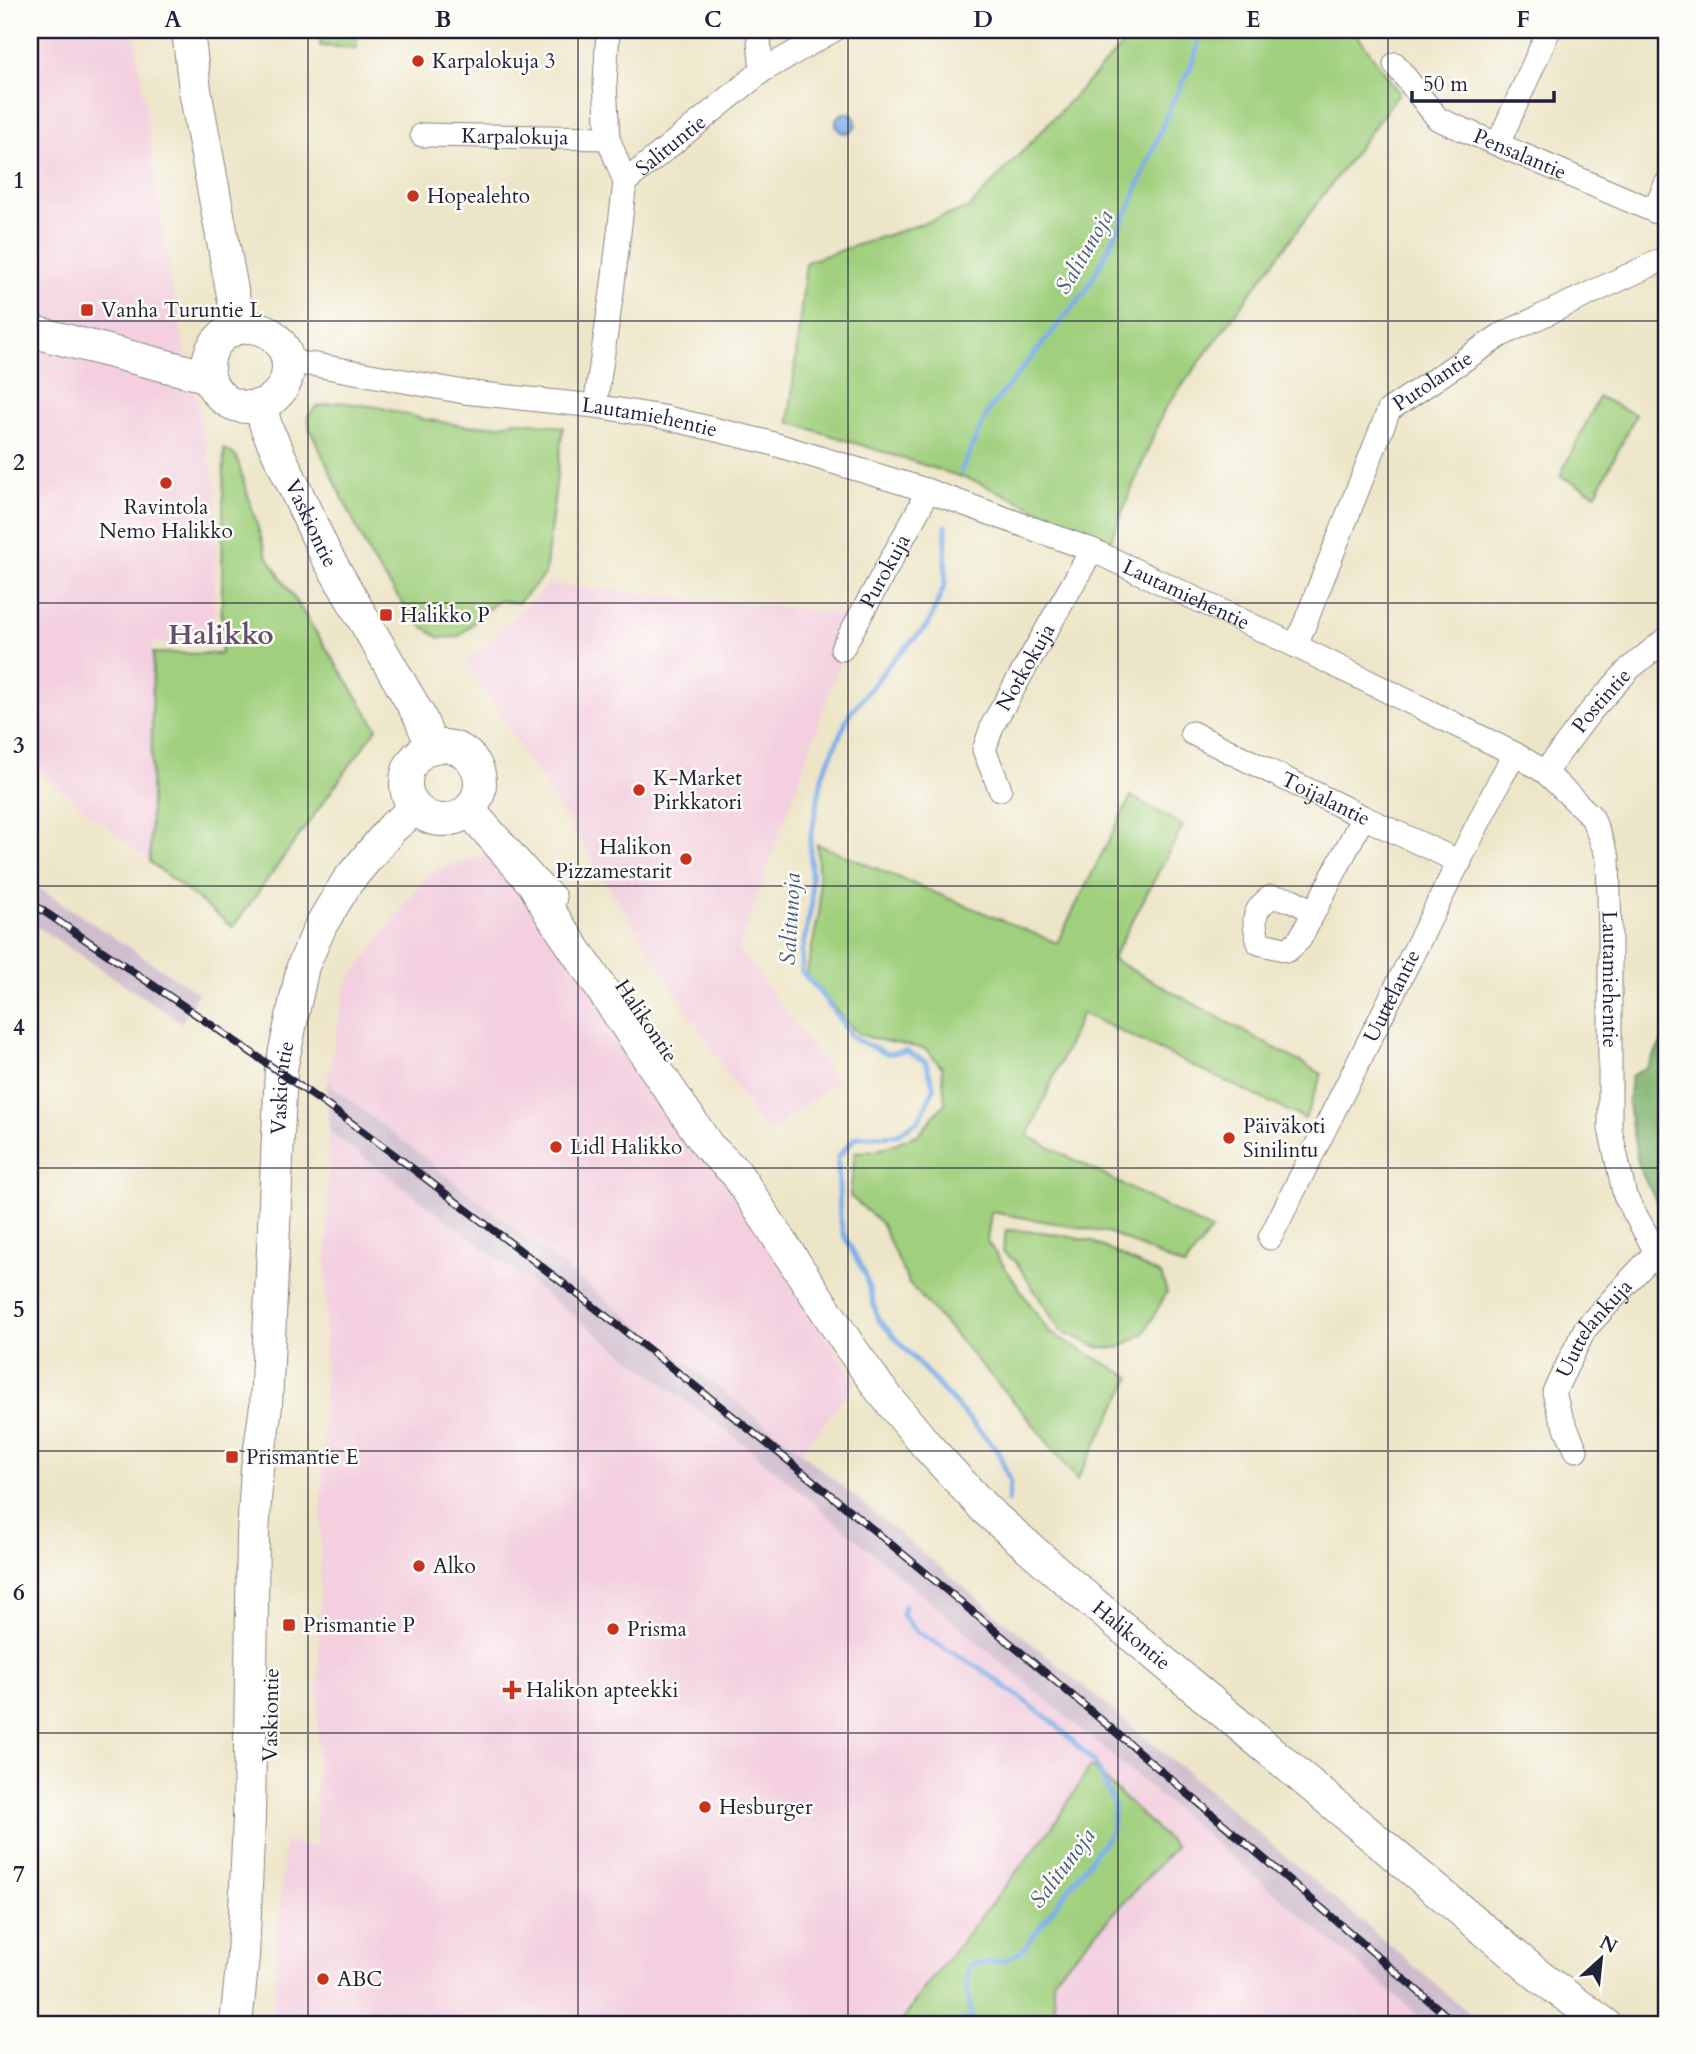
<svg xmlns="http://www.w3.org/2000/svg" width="1696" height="2054" viewBox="0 0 1696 2054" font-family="Cardo,serif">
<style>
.built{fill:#f3cfdf}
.industrial{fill:#cfbdce}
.green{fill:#a0d07e;stroke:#61795c;stroke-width:2}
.forest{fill:#80b26d;stroke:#516a54;stroke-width:2}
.water{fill:#7eafe9;stroke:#506892;stroke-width:2}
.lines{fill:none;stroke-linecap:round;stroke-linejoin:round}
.stream{stroke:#7eafe9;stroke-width:5}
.street-casing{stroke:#888481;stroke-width:25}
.secondary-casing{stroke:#888481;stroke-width:34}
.street{stroke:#fff;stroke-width:23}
.secondary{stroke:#fff;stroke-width:32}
.rail-casing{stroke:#22223b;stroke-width:8}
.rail{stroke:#fdfcf7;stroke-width:5;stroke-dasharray:16;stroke-linecap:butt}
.grid{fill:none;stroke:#22223b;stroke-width:2;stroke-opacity:0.55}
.poi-dot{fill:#c8321e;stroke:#fdfcf7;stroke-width:2.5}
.labels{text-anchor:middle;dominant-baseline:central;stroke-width:5;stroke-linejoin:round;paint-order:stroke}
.poi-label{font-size:21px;fill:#22223b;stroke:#fdfcf7;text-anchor:start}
.street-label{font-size:21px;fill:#22223b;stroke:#fdfcf7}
.water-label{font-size:23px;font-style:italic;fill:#475a81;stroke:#fdfcf7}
.district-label{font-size:28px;font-weight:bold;fill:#65516e;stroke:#fdfcf7}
.neatline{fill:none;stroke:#22223b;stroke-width:2.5}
.grid-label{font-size:23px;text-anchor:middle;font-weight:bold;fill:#22223b}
</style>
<rect width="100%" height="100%" fill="#fdfcf7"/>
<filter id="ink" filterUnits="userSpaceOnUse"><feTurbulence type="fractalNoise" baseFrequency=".0143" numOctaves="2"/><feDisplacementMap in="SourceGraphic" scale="14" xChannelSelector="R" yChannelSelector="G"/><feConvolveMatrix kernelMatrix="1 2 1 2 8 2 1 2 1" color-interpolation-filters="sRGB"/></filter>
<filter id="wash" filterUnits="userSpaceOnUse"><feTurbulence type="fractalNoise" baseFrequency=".00686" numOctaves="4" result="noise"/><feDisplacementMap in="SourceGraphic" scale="28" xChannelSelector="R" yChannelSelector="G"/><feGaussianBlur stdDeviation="1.57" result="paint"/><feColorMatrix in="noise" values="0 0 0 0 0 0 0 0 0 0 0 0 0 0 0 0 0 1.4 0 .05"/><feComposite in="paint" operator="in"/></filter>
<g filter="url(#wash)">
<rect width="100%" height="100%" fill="#ede5c7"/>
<path class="built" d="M30,30H134L173,292L217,495L214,646L153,642L150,862L30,765Z
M548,584L857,615L739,949L837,1081L766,1135L466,662Z
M489,854L542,909L857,1382L801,1452L327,1082L345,986L429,872Z
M329,1131L751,1450L1429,2024H271L285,1841L315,1847Z"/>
<path class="industrial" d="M30,882L198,993L182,1023L30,922Z
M327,1082L801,1452L1183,1769L1482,2024H1429L751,1450L329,1131Z"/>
<path class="green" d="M321,30H358L356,48L320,46Z
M1122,30H1354L1399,93L1164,410L1110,542L977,482L789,422L806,262L969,208L1127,40Z
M1599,397L1636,415L1596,494L1560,476Z
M339,402L378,407L423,419L466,426L502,425L516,421L563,427L545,574L518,603L498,600L458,637L440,638L416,622L372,560L310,429L308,416L316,407Z
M224,449L236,456L266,554L377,728L233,927L150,862L153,653L221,654Z
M1131,796L1183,826L1112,959L1322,1074L1305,1119L1082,1013L1028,1136L1211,1230L1184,1267L1111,1233L991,1212L987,1241L1049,1332L1131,1378L1077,1480L1029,1419L908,1282L881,1223L850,1196L855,1152L876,1151L919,1134L945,1103L942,1067L926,1049L879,1040L858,1034L806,977L820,908L817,844L1057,943Z
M1006,1230L1043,1232L1091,1241L1161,1275L1167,1292L1144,1333L1119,1348H1100L1061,1331L1016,1262L1003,1252Z
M1091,1766L1175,1847L1053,1979L1056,2024L901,2023L920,1994L1053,1826Z"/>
<path class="forest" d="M1666,1035V1220L1639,1168L1628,1104L1631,1076L1647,1067Z"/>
<path class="water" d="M836 123a10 10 0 1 1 20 0a10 10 0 1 1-20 0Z"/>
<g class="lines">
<path class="stream" d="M961,471L990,408L1086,291L1129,209L1171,105L1191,66L1203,30
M946,526L945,584L928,625L892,661L849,715L823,773L810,841L812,902L802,953V972L819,991L853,1038L887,1054L906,1051L926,1062L934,1088L919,1120L896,1135L856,1137L838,1157L840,1217L843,1233L865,1274L878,1319L998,1451L1010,1482L1008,1501
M904,1606L902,1615L917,1632L981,1669L1052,1721L1095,1763L1114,1804L1112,1831L1021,1952L1002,1961L968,1965L967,1988L972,2017L956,2024"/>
</g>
</g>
<g filter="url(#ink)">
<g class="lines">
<g class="street-casing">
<g id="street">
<path d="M608,30L605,83L608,138L625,182"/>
<path d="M758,30L762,71"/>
<path id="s1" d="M1395,64L1438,119L1666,216"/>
<path id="s2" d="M422,135L608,138"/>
<path d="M1498,144L1549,30"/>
<path d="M1654,211L1666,184"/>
<path id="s3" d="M288,362L316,365L464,392L595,406L663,417L767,442L926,490L1092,550L1296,646L1515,754L1545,772L1592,817L1608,858L1610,934V1129L1625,1196L1666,1270"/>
<path id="s4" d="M595,406L612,292L625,182L762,71L834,30"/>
<path id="s5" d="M1296,646L1389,410L1501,335L1666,258"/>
<path id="s6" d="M842,649L920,507L926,490"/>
<path id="s7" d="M1192,733L1363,817L1460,862"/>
<path id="s8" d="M1545,772L1591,711L1629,669L1666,639"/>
<path id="s9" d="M1000,789L984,750L993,724L1092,550"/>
<path d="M1314,912L1300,939L1288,950L1259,943C1253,921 1251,911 1271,897L1292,900L1314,912L1363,817"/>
<path id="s10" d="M1270,1238L1501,778L1515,754"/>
<path id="s11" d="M1576,1450L1559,1412L1554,1392L1585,1329L1655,1253"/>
</g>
</g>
<g class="secondary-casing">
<g id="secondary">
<path d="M188,30L195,90L239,328"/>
<circle cx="248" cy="367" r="40"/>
<path d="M30,331L209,377"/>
<path id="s12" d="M260,406L267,429L325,553L420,717L432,747"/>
<circle cx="443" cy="783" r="37"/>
<path d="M469,810L534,884L550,899"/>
<path id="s13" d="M534,884L551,914L657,1071L708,1146L736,1173L848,1344L880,1389L927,1446L986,1510L1087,1598L1543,1979L1605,2024"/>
<path id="s14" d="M236,2024L243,1956L249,1818L253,1535L257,1469L266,1406L281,1069L303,966L321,925L347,882L393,827L415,809"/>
</g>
</g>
<use href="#street" class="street"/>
<use href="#secondary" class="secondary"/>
<g class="rail-casing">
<path id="rail" d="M30,902C141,977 252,1051 361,1130C405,1162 448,1196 492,1229C825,1480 1141,1752 1456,2024"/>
</g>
<use href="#rail" class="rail"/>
</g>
</g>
<path class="grid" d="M308,30V2024M578,30V2024M848,30V2024M1118,30V2024M1388,30V2024M30,321H1666M30,603H1666M30,886H1666M30,1168H1666M30,1451H1666M30,1733H1666"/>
<g class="poi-dot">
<circle cx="418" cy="61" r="7"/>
<circle cx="413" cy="196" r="7"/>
<rect x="80" y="303" width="14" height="14" rx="3.5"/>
<circle cx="166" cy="483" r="7"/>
<rect x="379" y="608" width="14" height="14" rx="3.5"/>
<circle cx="639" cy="790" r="7"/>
<circle cx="686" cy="859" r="7"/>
<circle cx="1229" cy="1138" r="7"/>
<circle cx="556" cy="1147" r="7"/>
<rect x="225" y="1450" width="14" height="14" rx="3.5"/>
<circle cx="419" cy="1566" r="7"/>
<rect x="282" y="1618" width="14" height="14" rx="3.5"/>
<circle cx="613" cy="1629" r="7"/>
<path d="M508.5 1679.5h7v7h7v7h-7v7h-7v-7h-7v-7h7z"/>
<circle cx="705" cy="1807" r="7"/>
<circle cx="323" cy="1979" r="7"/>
</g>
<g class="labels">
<g class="poi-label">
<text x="432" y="61">Karpalokuja 3</text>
<text x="427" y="196">Hopealehto</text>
<text x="101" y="310">Vanha Turuntie L</text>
<text x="166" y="507" text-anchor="middle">Ravintola<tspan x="166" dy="24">Nemo Halikko</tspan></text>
<text x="400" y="615">Halikko P</text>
<text x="653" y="778">K-Market<tspan x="653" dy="24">Pirkkatori</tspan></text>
<text x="672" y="847" text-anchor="end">Halikon<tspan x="672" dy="24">Pizzamestarit</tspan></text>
<text x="1243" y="1126">Päiväkoti<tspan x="1243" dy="24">Sinilintu</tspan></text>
<text x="570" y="1147">Lidl Halikko</text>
<text x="246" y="1457">Prismantie E</text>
<text x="433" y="1566">Alko</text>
<text x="303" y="1625">Prismantie P</text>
<text x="627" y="1629">Prisma</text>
<text x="526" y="1690">Halikon apteekki</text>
<text x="719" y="1807">Hesburger</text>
<text x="337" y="1979">ABC</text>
</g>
<g class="street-label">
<text stroke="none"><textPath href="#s2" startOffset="93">Karpalokuja</textPath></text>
<text stroke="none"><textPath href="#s4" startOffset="285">Salituntie</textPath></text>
<text stroke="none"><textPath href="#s1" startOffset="159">Pensalantie</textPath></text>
<text stroke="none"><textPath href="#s5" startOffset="306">Putolantie</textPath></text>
<text stroke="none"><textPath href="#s3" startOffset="366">Lautamiehentie</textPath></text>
<text stroke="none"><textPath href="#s12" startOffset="128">Vaskiontie</textPath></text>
<text stroke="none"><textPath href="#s6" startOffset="89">Purokuja</textPath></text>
<text stroke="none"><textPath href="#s3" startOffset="933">Lautamiehentie</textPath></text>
<text stroke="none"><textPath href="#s9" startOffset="135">Notkokuja</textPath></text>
<text stroke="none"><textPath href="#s8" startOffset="91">Postintie</textPath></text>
<text stroke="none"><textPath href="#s7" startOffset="149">Toijalantie</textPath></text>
<text stroke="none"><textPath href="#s3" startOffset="1564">Lautamiehentie</textPath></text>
<text stroke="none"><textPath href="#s10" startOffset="271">Uuttelantie</textPath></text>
<text transform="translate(646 1021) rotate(56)">Halikontie</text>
<text stroke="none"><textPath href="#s14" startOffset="938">Vaskiontie</textPath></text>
<text stroke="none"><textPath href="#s11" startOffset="138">Uuttelankuja</textPath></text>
<text stroke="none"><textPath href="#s13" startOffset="966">Halikontie</textPath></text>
<text transform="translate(271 1715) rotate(-89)">Vaskiontie</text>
</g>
<g class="water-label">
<text transform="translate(1084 252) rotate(-60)">Salitunoja</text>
<text transform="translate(790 919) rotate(-87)">Salitunoja</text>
<text transform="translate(1062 1868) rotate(-53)">Salitunoja</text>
</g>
<g class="district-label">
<text x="221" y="635">Halikko</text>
</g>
</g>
<rect width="1696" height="2054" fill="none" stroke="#fdfcf7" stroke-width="77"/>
<g transform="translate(1601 1959) rotate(27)" stroke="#fdfcf7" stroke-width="5" paint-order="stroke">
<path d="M0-5L12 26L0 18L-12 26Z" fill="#22223b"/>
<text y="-10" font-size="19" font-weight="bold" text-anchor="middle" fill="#22223b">N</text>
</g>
<path d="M1412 91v10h142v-10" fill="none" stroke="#22223b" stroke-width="3.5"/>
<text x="1423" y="91" font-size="21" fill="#22223b" stroke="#fdfcf7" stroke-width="5" paint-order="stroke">50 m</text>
<rect x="38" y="38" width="1620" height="1978" class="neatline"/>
<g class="grid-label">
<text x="173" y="27">A</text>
<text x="443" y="27">B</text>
<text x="713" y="27">C</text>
<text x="983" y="27">D</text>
<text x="1253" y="27">E</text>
<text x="1523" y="27">F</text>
<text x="19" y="188">1</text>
<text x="19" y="470">2</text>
<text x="19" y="753">3</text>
<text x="19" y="1035">4</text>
<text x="19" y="1317">5</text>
<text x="19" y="1600">6</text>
<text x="19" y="1882">7</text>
</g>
</svg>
